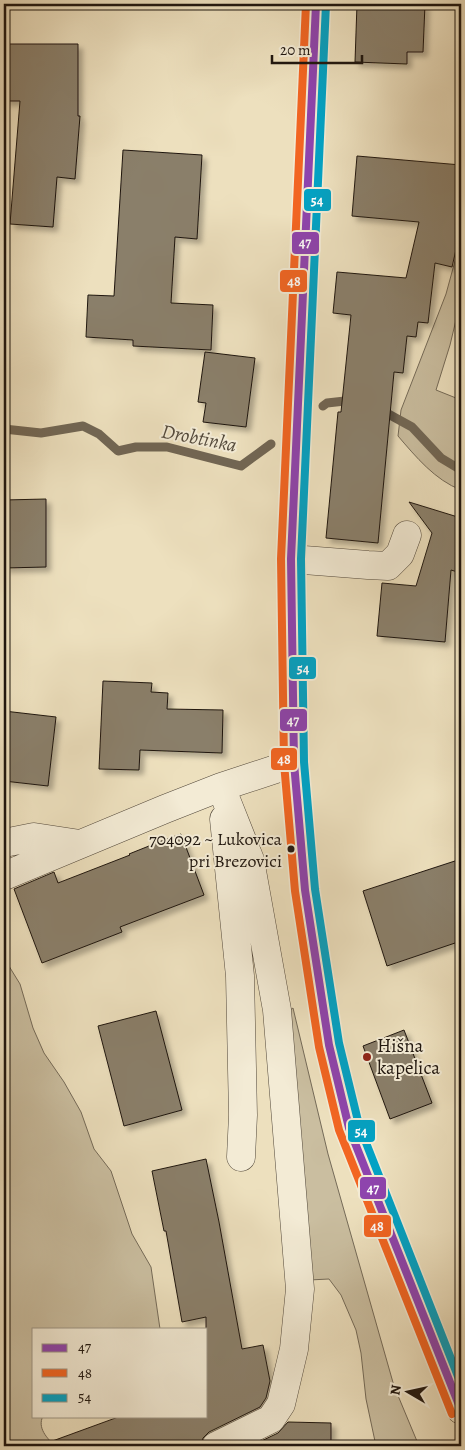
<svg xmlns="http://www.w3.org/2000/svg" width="465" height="1450" viewBox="0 0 465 1450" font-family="Alegreya,serif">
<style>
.green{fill:#cabea0;stroke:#746a58}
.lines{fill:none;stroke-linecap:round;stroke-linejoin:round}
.stream{stroke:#716654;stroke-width:9}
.building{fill:#8a7f6a;stroke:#1f160f;filter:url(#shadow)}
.minor-casing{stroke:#52483b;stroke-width:29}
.major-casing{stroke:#1f160f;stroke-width:29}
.minor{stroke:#f3ebd5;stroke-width:28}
.major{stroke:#ede0be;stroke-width:28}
.bus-1-casing{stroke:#f3ebd5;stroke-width:11}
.bus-2-casing{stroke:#f3ebd5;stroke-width:11}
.bus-3-casing{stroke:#f3ebd5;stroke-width:11}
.bus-1{stroke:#8e44ad;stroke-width:8}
.bus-2{stroke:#f26522;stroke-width:8}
.bus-3{stroke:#02a2c4;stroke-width:8}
.bus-dot{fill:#1f160f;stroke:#f3ebd5;stroke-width:2}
.poi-dot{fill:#8f2418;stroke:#f3ebd5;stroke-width:2}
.labels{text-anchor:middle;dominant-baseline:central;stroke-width:4;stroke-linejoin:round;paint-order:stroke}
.bus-label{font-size:18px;fill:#1f160f;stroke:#f3ebd5;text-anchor:end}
.poi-label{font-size:19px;fill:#1f160f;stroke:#f3ebd5;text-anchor:start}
.water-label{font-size:20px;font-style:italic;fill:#554b3d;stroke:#f3ebd5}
.line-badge{stroke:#f3ebd5;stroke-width:2}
.badge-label{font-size:14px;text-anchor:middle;font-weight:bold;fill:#fff}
</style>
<defs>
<filter id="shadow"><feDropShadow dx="4.5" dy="4.5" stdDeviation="2.5" flood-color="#0004"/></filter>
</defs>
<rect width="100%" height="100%" fill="#ede0be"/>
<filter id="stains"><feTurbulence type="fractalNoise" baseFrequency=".004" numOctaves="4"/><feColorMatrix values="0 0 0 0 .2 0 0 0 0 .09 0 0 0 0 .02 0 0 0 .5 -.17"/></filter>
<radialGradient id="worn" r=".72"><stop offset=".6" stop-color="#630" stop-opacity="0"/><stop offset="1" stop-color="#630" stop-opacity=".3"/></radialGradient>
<path class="green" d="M461,239V299L450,345L436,390L461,400V490C435,480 416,457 398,436L401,410L446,294Z
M4,958L20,984L33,1028L44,1053L64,1082L81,1112L94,1149L111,1171L132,1234L151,1267L160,1329H34V1416H43C37,1428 47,1438 55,1446H4Z
M293,1008L328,1154L394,1386L419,1446H376L366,1399L361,1353L356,1330L341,1295L329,1279L309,1280L284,1014Z"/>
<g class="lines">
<path class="stream" d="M323,406L327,403L354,400
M381,410L412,427L441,458L461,470
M4,429L41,433L83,426L99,434L118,451L136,447H167L241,466L271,444"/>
</g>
<path class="building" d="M357,4H425L423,52H407V64L355,62Z
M4,44H78V116H80L75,179L57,177L53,227L10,224L20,101H4Z
M123,150L202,155L197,239L175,237L171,303L213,305L211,350L133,346V340L86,337L88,295L114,296Z
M357,156L461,165V228L452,267L435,263L428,323L418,322L416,337L407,336L403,373L394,372L378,543L326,538L338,412H341L351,315L333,313L337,272L406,278L419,222L352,216Z
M205,352L255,358L246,427L203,422L206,403L198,402Z
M46,499V567L4,568V500Z
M409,502L461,518V573L451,570L445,642L377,636L382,583L416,586L432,533Z
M103,681L152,683L151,692L168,693L167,709L223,710L222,753L140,750L139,770L99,769Z
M4,711L56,717L48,786L4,781Z
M181,834L204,895L120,927L122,932L42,963L14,889L54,872L58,883L130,855L129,854L164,840Z
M461,859V941L387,966L363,891Z
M156,1011L182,1110L124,1126L98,1026Z
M404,1030L432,1103L390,1119L363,1046Z
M206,1159L219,1222L242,1349L263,1345L270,1381L266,1398L260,1407L209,1432L203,1438L201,1446H47V1443L121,1416H206V1317L182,1322L166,1231H164L152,1171Z
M288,1422L331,1423V1446H251L278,1433Z"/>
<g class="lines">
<g class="minor-casing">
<path id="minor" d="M291,559L368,565L388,566L400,554L407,535
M224,819L240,976L243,1115L241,1157
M4,843L34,837L80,844
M4,876L165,809L221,787L294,763
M216,1446L271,1419L281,1404L294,1349L300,1289L277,1010L250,860L221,787"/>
</g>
<g class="major-casing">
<path id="major" d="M316,4L291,559L294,763L305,890L329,1045L349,1128L461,1410"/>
</g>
<use href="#minor" class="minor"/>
<use href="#major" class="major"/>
<g class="bus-1-casing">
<path id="bus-1" d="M316,4L291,559L294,763L305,890L329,1045L349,1128L461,1410"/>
</g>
<g class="bus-2-casing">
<path id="bus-2" d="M306,4L281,559L284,763L295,891L319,1047L339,1130L452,1414"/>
</g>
<g class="bus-3-casing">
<path id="bus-3" d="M326,4L301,559L304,762L315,889L339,1043L359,1125L461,1384"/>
</g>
<use href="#bus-1" class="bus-1"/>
<use href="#bus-2" class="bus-2"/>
<use href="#bus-3" class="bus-3"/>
</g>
<circle class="bus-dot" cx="291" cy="849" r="4.5"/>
<circle class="poi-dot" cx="367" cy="1057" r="5"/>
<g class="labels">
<g class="bus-label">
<text x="282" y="839">704092 ~ Lukovica<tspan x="282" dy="22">pri Brezovici</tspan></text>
</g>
<g class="poi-label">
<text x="377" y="1046">Hišna<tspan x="377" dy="22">kapelica</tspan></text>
</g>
<g class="water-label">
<text transform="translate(199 438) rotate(11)">Drobtinka</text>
</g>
</g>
<g class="line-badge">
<rect x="303" y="188" width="29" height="24" rx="5" fill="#02a2c4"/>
<rect x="291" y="231" width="29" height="24" rx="5" fill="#8e44ad"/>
<rect x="279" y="269" width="29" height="24" rx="5" fill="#f26522"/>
<rect x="288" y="656" width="29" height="24" rx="5" fill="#02a2c4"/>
<rect x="279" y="708" width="29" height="24" rx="5" fill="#8e44ad"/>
<rect x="270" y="747" width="28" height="24" rx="5" fill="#f26522"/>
<rect x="347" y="1119" width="29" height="24" rx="5" fill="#02a2c4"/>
<rect x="359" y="1176" width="28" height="24" rx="5" fill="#8e44ad"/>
<rect x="363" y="1214" width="29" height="24" rx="5" fill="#f26522"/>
</g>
<g class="badge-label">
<text x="317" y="205">54</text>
<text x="305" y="247">47</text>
<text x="294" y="286">48</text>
<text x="303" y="673">54</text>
<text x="293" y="725">47</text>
<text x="284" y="764">48</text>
<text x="361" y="1136">54</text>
<text x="373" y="1193">47</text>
<text x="377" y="1231">48</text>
</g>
<rect width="465" height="1450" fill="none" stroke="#ede0be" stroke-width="20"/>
<rect x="5" y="5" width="455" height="1440" fill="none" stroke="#1f160f" stroke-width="2.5"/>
<rect x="10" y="10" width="445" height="1430" fill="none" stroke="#1f160f"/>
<rect x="32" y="1328" width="175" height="90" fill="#f3ebd5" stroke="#9e9686"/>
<rect x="42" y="1344" width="25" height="8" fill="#8e44ad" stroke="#9e9686"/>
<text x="78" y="1352" font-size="15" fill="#1f160f">47</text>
<rect x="42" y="1369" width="25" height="8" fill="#f26522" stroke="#9e9686"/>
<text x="78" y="1378" font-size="15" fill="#1f160f">48</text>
<rect x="42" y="1394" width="25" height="8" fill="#02a2c4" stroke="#9e9686"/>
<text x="78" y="1402" font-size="15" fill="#1f160f">54</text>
<g transform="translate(408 1392) rotate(279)" stroke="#f3ebd5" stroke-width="4" paint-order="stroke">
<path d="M0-4L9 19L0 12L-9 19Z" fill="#1f160f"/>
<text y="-8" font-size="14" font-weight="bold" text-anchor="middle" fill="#1f160f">N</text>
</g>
<path d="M272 55v8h90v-8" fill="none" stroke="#1f160f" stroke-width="2.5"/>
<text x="280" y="55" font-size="15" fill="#1f160f" stroke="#f3ebd5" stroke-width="4" paint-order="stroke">20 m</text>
<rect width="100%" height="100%" filter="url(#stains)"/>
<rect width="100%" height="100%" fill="url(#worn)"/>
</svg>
